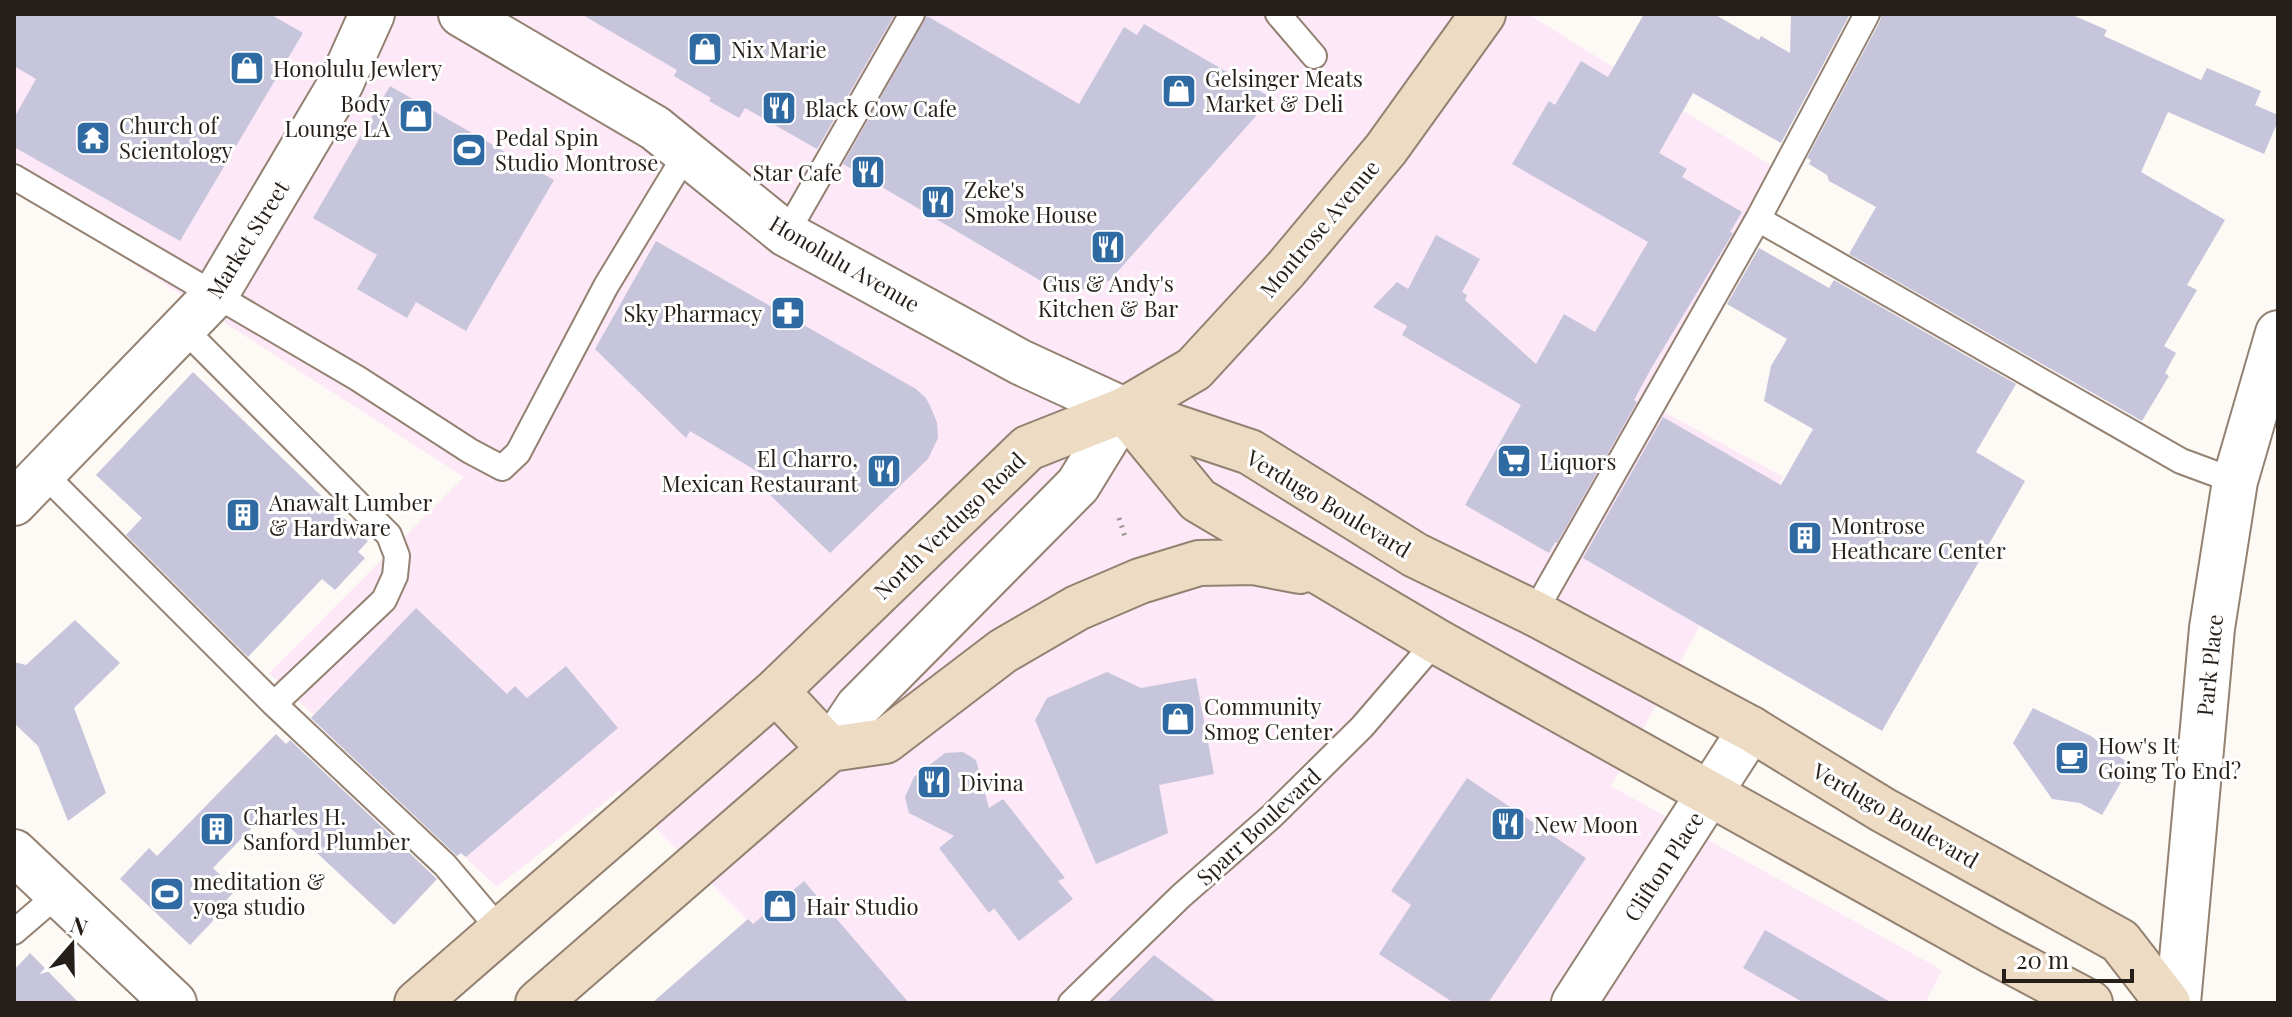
<svg xmlns="http://www.w3.org/2000/svg" width="2292" height="1017" viewBox="0 0 2292 1017" font-family="'Playfair Display',serif">
<style>
.commercial{fill:#fde8f7}
.building{fill:#c6c5dc}
.lines{fill:none;stroke-linecap:round;stroke-linejoin:round}
.service-casing{stroke:#938171;stroke-width:28}
.minor-casing{stroke:#938171;stroke-width:48}
.tertiary-casing{stroke:#938171;stroke-width:48}
.secondary-casing{stroke:#938171;stroke-width:48}
.path{stroke:#9a9590;stroke-width:5;stroke-dasharray:2 6;stroke-linecap:butt}
.service{stroke:#fff;stroke-width:24}
.minor{stroke:#fff;stroke-width:44}
.tertiary{stroke:#fff;stroke-width:44}
.secondary{stroke:#eddbc4;stroke-width:44}
.labels{text-anchor:middle;dominant-baseline:central;stroke-width:6;stroke-linejoin:round;paint-order:stroke}
.poi-label{font-size:22px;fill:#261f19;stroke:#fff;text-anchor:start}
.street-label{font-size:22px;fill:#261f19;stroke:#fff}
</style>
<rect width="100%" height="100%" fill="#fdf9f5"/>
<path class="commercial" d="M14,14H1528L1772,166L1644,401L1783,477L1611,786L1942,970L1925,1003H831L619,791L497,887L269,673L464,477L14,187Z"/>
<path class="building" d="M14,14H270L303,33L180,241L14,147V118L36,79L14,66Z
M581,14H895L817,149L745,108L739,118L709,101L711,98L674,76L677,70Z
M1644,14H1714L1759,40L1761,36L1790,53L1791,14H1850L1781,143L1693,93L1659,153L1687,169L1682,177L1742,212L1730,232L1733,233L1652,367L1634,400L1637,402L1557,543L1555,542L1549,553L1465,505L1521,405L1402,335L1407,326L1373,307L1397,282L1408,289L1436,235L1480,259L1462,292L1467,295L1465,300L1536,364L1564,314L1595,332L1648,242L1512,164L1549,101L1555,105L1581,61L1608,77Z
M1882,14H2070L2107,30L2104,36L2201,80L2207,68L2261,91L2255,105L2278,115V121L2264,154L2168,112L2141,172L2225,220L2187,285L2197,290L2164,346L2176,353L2165,373L2169,376L2142,421L1849,254L1876,207L1829,181L1827,175L1809,164L1811,160L1807,158L1880,21Z
M927,16L1079,104L1124,27L1137,35L1144,24L1272,98L1110,280L1093,289L1064,290L1046,284L843,164Z
M390,86L554,180L466,331L416,302L407,318L357,289L377,255L313,218Z
M656,241L916,389L926,398L932,410L937,423L938,438L928,459L830,553L765,490L773,481L690,431L686,438L595,349Z
M1759,248L1829,288L1834,280L2016,384L1976,452L2025,481L1882,731L1583,558L1663,417L1781,485L1813,429L1764,401L1771,366L1787,339L1727,304Z
M193,372L368,541L358,552L365,558L335,590L322,579L248,657L126,535L142,518L96,475Z
M416,608L507,694L515,686L527,698L566,666L618,728L466,857L461,853L457,856L311,718Z
M75,620L120,663L74,708L106,793L68,821L38,746L14,723V662L26,665Z
M1107,672L1141,688L1196,678L1214,774L1159,785L1168,833L1096,864L1035,720L1047,698Z
M2033,708L2091,736L2131,765L2102,815L2080,803L2052,799L2013,743Z
M276,734L286,744L290,740L437,879L394,925L270,809L213,868L236,890L213,914V921L190,945L120,879L149,848L157,856Z
M963,752L976,760L989,808L1003,799L1065,878L1058,881L1073,899L1019,941L994,908L989,913L939,848L954,836L909,813L905,797L914,777L945,753Z
M1467,778L1586,858L1488,1003H1454L1379,954L1411,905L1391,891Z
M804,881L909,1003H652L748,919L753,924Z
M1765,930L1892,1003H1804L1743,968Z
M30,953L79,1003H14V970Z
M1154,955L1218,1003H1106Z"/>
<g class="lines">
<g class="service-casing">
<path id="service" d="M1278,14L1314,56
M14,177L357,378L470,451L502,468L518,453L606,286L686,154
M1758,219L2181,461L2235,481
M786,234L912,14
M183,328L389,535L397,556L395,576L384,600L274,704
M43,473L274,704L445,865L501,931
M1534,613L1758,219L1867,14
M14,932L57,895
M1071,1003L1181,896L1272,816L1362,727L1436,641"/>
</g>
<g class="minor-casing">
<path id="minor" d="M14,503L216,294L341,83L372,14
M14,852L174,1003
M1574,1003L1751,729
M2178,1003L2212,628L2235,481L2278,333"/>
</g>
<g class="tertiary-casing">
<path id="tertiary" d="M461,14L655,128L786,234L1020,362L1124,410L1078,485L858,707L830,749"/>
</g>
<g class="secondary-casing">
<path id="secondary" d="M1124,410L1250,452L1415,555L1534,613L1751,729L1883,810L2120,941L2168,1003
M1124,410L1198,500L1436,641L1992,951L2090,1003
M776,691L830,749
M830,749L885,741L1003,651L1077,608L1140,581L1199,563L1253,562L1300,571
M417,1003L776,691L1028,448L1124,410L1194,369L1286,269L1386,149L1483,14
M538,1003L830,749"/>
</g>
<path class="path" d="M1119,518L1126,540"/>
<use href="#service" class="service"/>
<use href="#minor" class="minor"/>
<use href="#tertiary" class="tertiary"/>
<use href="#secondary" class="secondary"/>
</g>
<defs>
<g id="shop-square" transform="scale(1.8)"><rect x="-9" y="-9" width="18" height="18" rx="4" fill="#2f6ba2" stroke="#fff"/><path d="M-5-2.5h2.3a2.7 3.5 0 0 1 5.4 0H5L5.5 6h-11ZM-1.5-2.5h3a1.5 2.3 0 0 0-3 0Z" fill="#fff"/></g>
<g id="restaurant-square" transform="scale(1.8)"><rect x="-9" y="-9" width="18" height="18" rx="4" fill="#2f6ba2" stroke="#fff"/><path d="M-5-6h1v4h1v-4h1v4h1v-4h1v5L-1.5 .5V6h-2V.5L-5-1ZM5-6V6H3V1.5H1.5Q1.5-4 5-6Z" fill="#fff"/></g>
<g id="temple-square" transform="scale(1.8)"><rect x="-9" y="-9" width="18" height="18" rx="4" fill="#2f6ba2" stroke="#fff"/><path d="M0-6L5-2H3V0L6.5 2.5H4V6H1.5V3h-3V6H-4V2.5H-6.5L-3 0V-2H-5Z" fill="#fff"/></g>
<g id="stadium-square" transform="scale(1.8)"><rect x="-9" y="-9" width="18" height="18" rx="4" fill="#2f6ba2" stroke="#fff"/><path d="M0-5a6.5 5 0 1 0 0 10a6.5 5 0 1 0 0-10ZM-3.5-1.8h7v3.6h-7Z" fill="#fff"/></g>
<g id="pharmacy-square" transform="scale(1.8)"><rect x="-9" y="-9" width="18" height="18" rx="4" fill="#2f6ba2" stroke="#fff"/><path d="M-2-6h4v4h4v4h-4v4h-4v-4h-4v-4h4Z" fill="#fff"/></g>
<g id="supermarket-square" transform="scale(1.8)"><rect x="-9" y="-9" width="18" height="18" rx="4" fill="#2f6ba2" stroke="#fff"/><path d="M-6-5.5h2.5l.6 2H6L4.5 2H-2.5L-4.4-4H-6ZM-1.5 3.2a1.3 1.3 0 1 0 .1 0ZM3 3.2a1.3 1.3 0 1 0 .1 0Z" fill="#fff"/></g>
<g id="building-square" transform="scale(1.8)"><rect x="-9" y="-9" width="18" height="18" rx="4" fill="#2f6ba2" stroke="#fff"/><path d="M-4-6H4V6H1V3H-1V6H-4ZM-2.5-4.3h1.7v1.8h-1.7ZM.8-4.3h1.7v1.8H.8ZM-2.5-1h1.7V.8h-1.7ZM.8-1h1.7V.8H.8Z" fill="#fff"/></g>
<g id="cafe-square" transform="scale(1.8)"><rect x="-9" y="-9" width="18" height="18" rx="4" fill="#2f6ba2" stroke="#fff"/><path d="M-5.5-4.5H6V0H3Q3 3.5 0 3.5H-2.5Q-5.5 3.5-5.5 0ZM3-3.2v2h1.7v-2ZM-6 4.5H4V6H-6Z" fill="#fff"/></g>
</defs>
<g fill-rule="evenodd">
<use href="#shop-square" x="705" y="49"/>
<use href="#shop-square" x="247" y="68"/>
<use href="#shop-square" x="1179" y="91"/>
<use href="#restaurant-square" x="779" y="108"/>
<use href="#shop-square" x="416" y="116"/>
<use href="#temple-square" x="93" y="138"/>
<use href="#stadium-square" x="469" y="150"/>
<use href="#restaurant-square" x="868" y="172"/>
<use href="#restaurant-square" x="938" y="202"/>
<use href="#restaurant-square" x="1108" y="247"/>
<use href="#pharmacy-square" x="788" y="313"/>
<use href="#supermarket-square" x="1514" y="461"/>
<use href="#restaurant-square" x="884" y="471"/>
<use href="#building-square" x="243" y="515"/>
<use href="#building-square" x="1805" y="538"/>
<use href="#shop-square" x="1178" y="719"/>
<use href="#cafe-square" x="2072" y="758"/>
<use href="#restaurant-square" x="934" y="782"/>
<use href="#restaurant-square" x="1508" y="824"/>
<use href="#building-square" x="217" y="829"/>
<use href="#stadium-square" x="167" y="894"/>
<use href="#shop-square" x="780" y="906"/>
</g>
<g class="labels">
<g class="poi-label">
<text x="731" y="49">Nix Marie</text>
<text x="273" y="68">Honolulu Jewlery</text>
<text x="1205" y="78">Gelsinger Meats<tspan x="1205" dy="25">Market &amp; Deli</tspan></text>
<text x="390" y="103" text-anchor="end">Body<tspan x="390" dy="25">Lounge LA</tspan></text>
<text x="805" y="108">Black Cow Cafe</text>
<text x="119" y="125">Church of<tspan x="119" dy="25">Scientology</tspan></text>
<text x="495" y="137">Pedal Spin<tspan x="495" dy="25">Studio Montrose</tspan></text>
<text x="842" y="172" text-anchor="end">Star Cafe</text>
<text x="964" y="189">Zeke's<tspan x="964" dy="25">Smoke House</tspan></text>
<text x="1108" y="283" text-anchor="middle">Gus &amp; Andy's<tspan x="1108" dy="25">Kitchen &amp; Bar</tspan></text>
<text x="762" y="313" text-anchor="end">Sky Pharmacy</text>
<text x="858" y="458" text-anchor="end">El Charro,<tspan x="858" dy="25">Mexican Restaurant</tspan></text>
<text x="1540" y="461">Liquors</text>
<text x="269" y="502">Anawalt Lumber<tspan x="269" dy="25">&amp; Hardware</tspan></text>
<text x="1831" y="525">Montrose<tspan x="1831" dy="25">Heathcare Center</tspan></text>
<text x="1204" y="706">Community<tspan x="1204" dy="25">Smog Center</tspan></text>
<text x="2098" y="745">How's It<tspan x="2098" dy="25">Going To End?</tspan></text>
<text x="960" y="782">Divina</text>
<text x="243" y="816">Charles H.<tspan x="243" dy="25">Sanford Plumber</tspan></text>
<text x="1534" y="824">New Moon</text>
<text x="193" y="881">meditation &amp;<tspan x="193" dy="25">yoga studio</tspan></text>
<text x="806" y="906">Hair Studio</text>
</g>
<g class="street-label">
<text transform="translate(1319 228) rotate(-50)">Montrose Avenue</text>
<text transform="translate(247 239) rotate(-58)">Market Street</text>
<text transform="translate(845 263) rotate(30)">Honolulu Avenue</text>
<text transform="translate(1329 503) rotate(31)">Verdugo Boulevard</text>
<text transform="translate(949 525) rotate(-44)">North Verdugo Road</text>
<text transform="translate(2209 665) rotate(-84)">Park Place</text>
<text transform="translate(1896 815) rotate(30)">Verdugo Boulevard</text>
<text transform="translate(1258 826) rotate(-43)">Sparr Boulevard</text>
<text transform="translate(1663 866) rotate(-57)">Clifton Place</text>
</g>
</g>
<rect width="2292" height="1017" fill="none" stroke="#261f19" stroke-width="32"/>
<g transform="translate(72 945) rotate(20)" stroke="#ffffff" stroke-width="6" paint-order="stroke">
<path d="M0-6L14 30L0 20L-14 30Z" fill="#261f19"/>
<text y="-12" font-size="22" font-weight="bold" text-anchor="middle" fill="#261f19">N</text>
</g>
<path d="M2004 969v12h128v-12" fill="none" stroke="#261f19" stroke-width="4"/>
<text x="2016" y="969" font-size="24" fill="#261f19" stroke="#ffffff" stroke-width="6" paint-order="stroke">20 m</text>
</svg>
